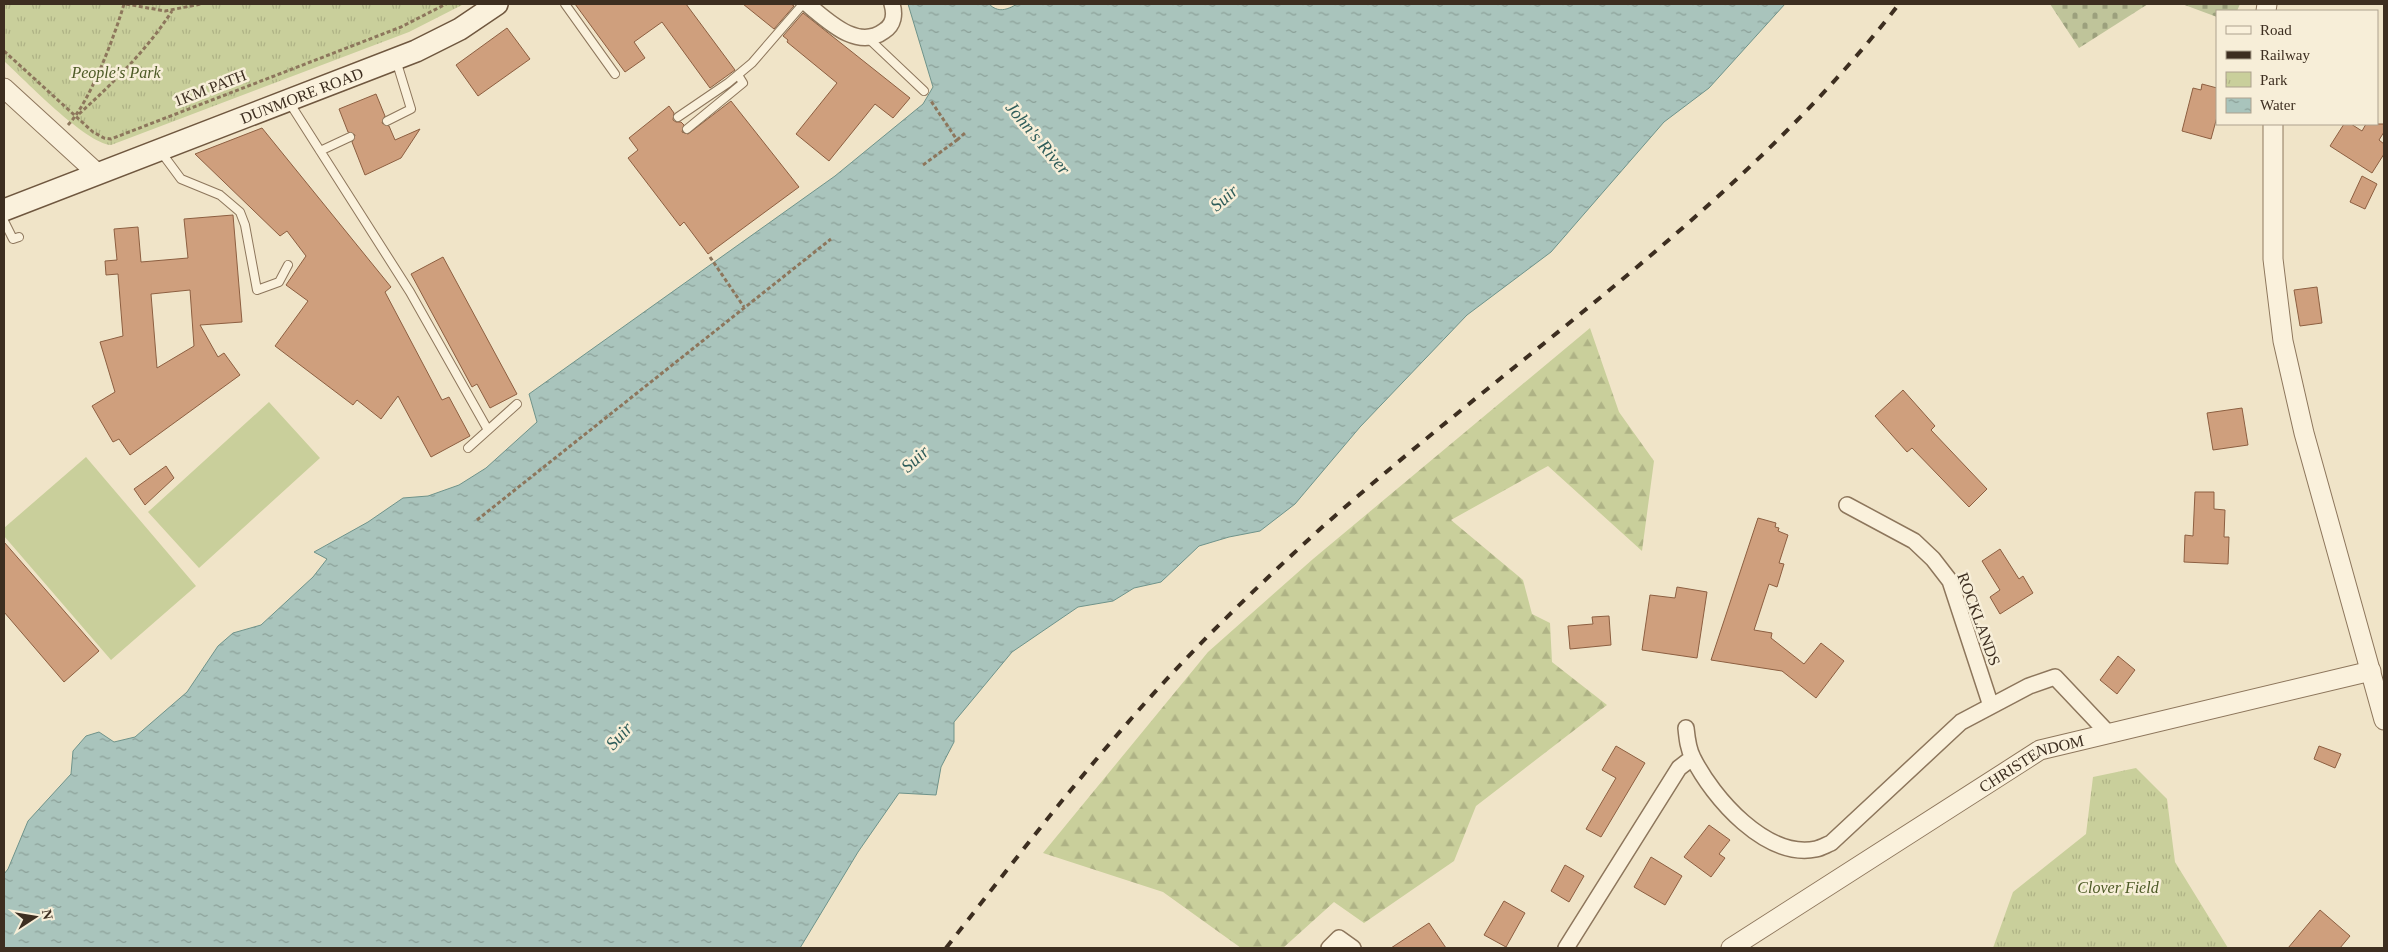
<svg xmlns="http://www.w3.org/2000/svg" width="2388" height="952" viewBox="0 0 2388 952" font-family="'Times New Roman',serif">
<style>
.forest{fill:url(#forest-firs)}
.cemetery{fill:url(#cemetery-stones)}
.park{fill:url(#park-tufts)}
.garden{fill:#c9cf9b}
.water{fill:url(#water-ripples);stroke:#6f938a}
.building{fill:#cf9f7d;stroke:#8d5f41;fill-rule:evenodd}
.lines{fill:none;stroke-linecap:round;stroke-linejoin:round}
.service-casing{stroke:#8d765c;stroke-width:10}
.minor-casing{stroke:#8d765c;stroke-width:18}
.tertiary-casing{stroke:#8d765c;stroke-width:21}
.secondary-casing{stroke:#6f573f;stroke-width:24}
.path{stroke:#8d765c;stroke-width:3;stroke-dasharray:4 2.5;stroke-linecap:butt}
.service{stroke:#faf1dc;stroke-width:8}
.minor{stroke:#faf1dc;stroke-width:15}
.tertiary{stroke:#faf1dc;stroke-width:19}
.secondary{stroke:#faf1dc;stroke-width:21}
.rail{stroke:#3d2e20;stroke-width:4;stroke-dasharray:9 9;stroke-linecap:butt}
.labels{text-anchor:middle;dominant-baseline:central;stroke-width:5;stroke-linejoin:round;paint-order:stroke}
.park-label{font-size:16px;font-style:italic;fill:#4d5a26;stroke:#f7eed8}
.street-label{font-size:16px;fill:#3d2e20;stroke:#f7eed8}
.water-label{font-size:18px;font-style:italic;fill:#2f5d5a;stroke:#f7eed8}
</style>
<defs>
<pattern id="forest-firs" width="22" height="20" patternUnits="userSpaceOnUse" patternTransform="scale(1.25)"><rect width="22" height="20" fill="#c9cf9b"/><path d="M5 1l3.5 6h-7zM16 11l3.5 6h-7z" fill="#aeb285"/></pattern>
<pattern id="cemetery-stones" width="16" height="16" patternUnits="userSpaceOnUse" patternTransform="scale(1.25)"><rect width="16" height="16" fill="#bfc49a"/><path d="M2 7V4a2 2 0 0 1 4 0v3zM10 15v-3a2 2 0 0 1 4 0v3z" fill="#9ca07d"/></pattern>
<pattern id="park-tufts" width="24" height="20" patternUnits="userSpaceOnUse" patternTransform="scale(1.25)"><rect width="24" height="20" fill="#c9cf9b"/><path d="M3 7l-1-3M5 7V3M7 7l1-3M15 17l-1-3M17 17v-4M19 17l1-3" fill="none" stroke="#aeb285"/></pattern>
<pattern id="water-ripples" width="26" height="14" patternUnits="userSpaceOnUse" patternTransform="scale(1.25)"><rect width="26" height="14" fill="#a9c4bc"/><path d="M2 4q2-2 4 0t4 0M15 11q2-2 4 0t4 0" fill="none" stroke="#8ba098"/></pattern>
</defs>
<rect width="100%" height="100%" fill="#f0e4c8"/>
<path class="forest" d="M1590,328L1619,412L1654,461L1642,551L1548,466L1451,520L1523,580L1532,614L1550,623L1552,662L1607,705L1476,806L1454,861L1364,923L1334,902L1283,948H1241L1163,892L1043,853L1208,652L1313,559Z"/>
<path class="cemetery" d="M2050,4H2148L2079,48Z
M2182,4H2240L2237,11H2217V17Z"/>
<path class="park" d="M4,4H464L409,32L111,145C85,143 25,80 4,61Z
M2136,768L2167,799L2175,862L2228,948H1993L2013,892L2086,834L2093,777Z"/>
<path class="garden" d="M269,402L320,458L199,568L148,512Z
M86,457L196,586L111,660L4,536V528Z"/>
<path class="water" d="M908,4H989C998,13 1007,10 1017,4H1785L1709,88L1664,122L1551,252L1467,315L1360,427L1295,504L1260,531L1229,537L1199,546L1161,582L1134,588L1113,601L1078,607L1012,652L954,722V742L941,767L936,795L899,793L858,852L800,948H4V874L8,869L28,821L71,774L73,751L86,736L99,732L114,742L135,737L187,692L218,646L233,633L261,625L313,577L327,559L314,552L368,522L403,498L428,496L459,485L486,468L537,422L529,394L835,176L923,104L933,87Z"/>
<path class="building" d="M575,4H686L735,70L710,88L662,22L634,42L645,58L625,72Z
M743,4H791L794,6L774,29Z
M803,13L910,98L893,118L875,104L829,161L796,134L837,83L787,42L788,40L783,36Z
M507,28L530,59L478,96L456,65Z
M2202,84L2217,88V117L2211,139L2182,131L2193,88L2201,90Z
M376,94L385,116L382,123L389,126L395,140L420,129L401,158L365,175L352,142L355,135L348,132L339,109Z
M731,101L799,187L708,254L684,222L680,226L628,158L638,150L629,138L669,106L674,113L673,120L676,122H681L684,125L682,132L688,134Z
M2344,124H2351L2362,131L2366,124H2384V132L2379,140L2384,144V154L2372,173L2330,146Z
M262,128L391,287L385,292L442,400L449,397L470,436L431,457L398,396L381,419L357,400L353,405L275,346L308,301L286,285L306,256L287,231L280,236L195,154Z
M2362,176L2377,184L2365,209L2350,202Z
M233,215L242,322L200,325L218,357L224,353L240,375L130,455L119,439L113,442L92,406L115,392L100,342L123,336L118,274L106,275L105,261L117,260L114,229L138,227L141,262L188,258L184,219ZM190,290L194,346L157,368L151,294Z
M443,257L517,394L490,408L477,384L472,387L411,274Z
M2317,287L2322,323L2300,326L2294,290Z
M1903,390L1935,426L1931,430L1987,489L1969,507L1912,448L1907,452L1875,416Z
M2242,408L2248,445L2213,450L2207,413Z
M166,466L174,478L145,505L134,489Z
M2195,492H2214V509L2225,510L2224,537H2229L2228,564L2184,562L2185,535L2193,536Z
M1758,518L1776,523L1775,527L1779,528L1778,531L1788,535L1779,563L1784,564L1777,587L1769,584L1754,630L1772,633L1771,638L1804,664L1821,643L1844,661L1816,698L1782,671L1711,660Z
M4,542L99,651L64,682L4,612Z
M2000,549L2019,579L2023,576L2033,593L2000,614L1990,597L2000,590L1982,561Z
M1677,587L1707,592L1697,658L1642,650L1650,595L1675,598Z
M1609,616L1611,645L1570,649L1568,626L1593,624L1592,617Z
M2118,656L2135,670L2117,694L2100,680Z
M1616,746L1645,763L1601,837L1586,829L1616,778L1602,770Z
M2319,746L2341,754L2335,768L2314,759Z
M1709,825L1730,840L1719,854L1725,858L1711,877L1684,857Z
M1651,857L1682,876L1665,905L1634,887Z
M1565,865L1584,876L1569,902L1551,891Z
M1504,901L1525,913L1506,947L1484,935Z
M2320,910L2350,936L2340,948H2288Z
M1429,923L1446,948H1391Z"/>
<g class="lines">
<g class="service-casing">
<path id="service" d="M565,4L615,74
M868,38L924,91
M289,102L410,292L488,430
M678,117L728,83L752,63L803,4
M387,121L411,109L396,60
M687,129L743,83L738,75
M320,151L350,137
M161,152L181,179L220,195L240,212L245,225L257,290L279,282L288,265
M4,221L13,239L19,237
M468,448L517,404"/>
</g>
<g class="minor-casing">
<path id="minor" d="M807,4C827,20 857,51 884,31C894,25 895,14 892,4
M1847,505L1914,541L1933,559L1950,581L1991,706
M1686,728C1687,738 1688,749 1693,758C1713,798 1766,859 1816,849C1821,848 1826,845 1831,843L1961,722L2029,686L2055,677L2108,733
M1329,948L1339,938L1353,948
M1566,948L1679,768L1692,758"/>
</g>
<g class="tertiary-casing">
<g id="tertiary">
<path d="M2266,11L2267,4"/>
<path d="M4,88L98,174"/>
<path d="M2273,124V259L2283,341L2304,433L2384,720"/>
<path id="s1" d="M1731,948L2040,750L2371,671"/>
</g>
</g>
<g class="secondary-casing">
<g id="secondary">
<path id="s2" d="M4,210L416,51L460,29L497,4"/>
</g>
</g>
<path class="path" d="M126,4L165,11L201,4
M4,51L93,132L104,138L111,139L401,27L446,4
M79,114C113,83 147,50 172,11
M68,125C90,102 115,35 124,4
M957,140L965,133
M923,165L957,140L931,101
M710,257L744,307
M477,520L831,239"/>
<use href="#service" class="service"/>
<use href="#minor" class="minor"/>
<use href="#tertiary" class="tertiary"/>
<use href="#secondary" class="secondary"/>
<path class="rail" d="M946,948C1004,874 1062,798 1124,727C1184,657 1251,592 1319,530C1514,356 1738,212 1899,4"/>
</g>
<g class="labels">
<g class="park-label">
<text x="116" y="72">People's Park</text>
<text x="2118" y="887">Clover Field</text>
</g>
<g class="street-label">
<text transform="translate(210 88) rotate(-21)">1KM PATH</text>
<text stroke="none"><textPath href="#s2" startOffset="319">DUNMORE ROAD</textPath></text>
<text transform="translate(1979 619) rotate(70)">ROCKLANDS</text>
<text stroke="none"><textPath href="#s1" startOffset="354">CHRISTENDOM</textPath></text>
</g>
<g class="water-label">
<text transform="translate(1038 138) rotate(50)">John's River</text>
<text transform="translate(1224 198) rotate(-41)">Suir</text>
<text transform="translate(915 459) rotate(-42)">Suir</text>
<text transform="translate(619 736) rotate(-47)">Suir</text>
</g>
</g>
<rect width="2388" height="952" fill="none" stroke="#3d2e20" stroke-width="10"/>
<rect x="2216" y="10" width="162" height="115" fill="#f7eed8" stroke="#ada18e"/>
<rect x="2226" y="26" width="25" height="8" fill="#faf1dc" stroke="#ada18e"/>
<text x="2260" y="35" font-size="15" fill="#3d2e20">Road</text>
<rect x="2226" y="51" width="25" height="8" fill="#3d2e20" stroke="#ada18e"/>
<text x="2260" y="60" font-size="15" fill="#3d2e20">Railway</text>
<rect x="2226" y="72" width="25" height="15" fill="url(#park-tufts)" stroke="#ada18e"/>
<text x="2260" y="85" font-size="15" fill="#3d2e20">Park</text>
<rect x="2226" y="98" width="25" height="15" fill="url(#water-ripples)" stroke="#ada18e"/>
<text x="2260" y="110" font-size="15" fill="#3d2e20">Water</text>
<g transform="translate(35 917) rotate(78)" stroke="#f7eed8" stroke-width="4" paint-order="stroke">
<path d="M0-4L9 19L0 12L-9 19Z" fill="#3d2e20"/>
<text y="-8" font-size="14" font-weight="bold" text-anchor="middle" fill="#3d2e20">N</text>
</g>
</svg>
